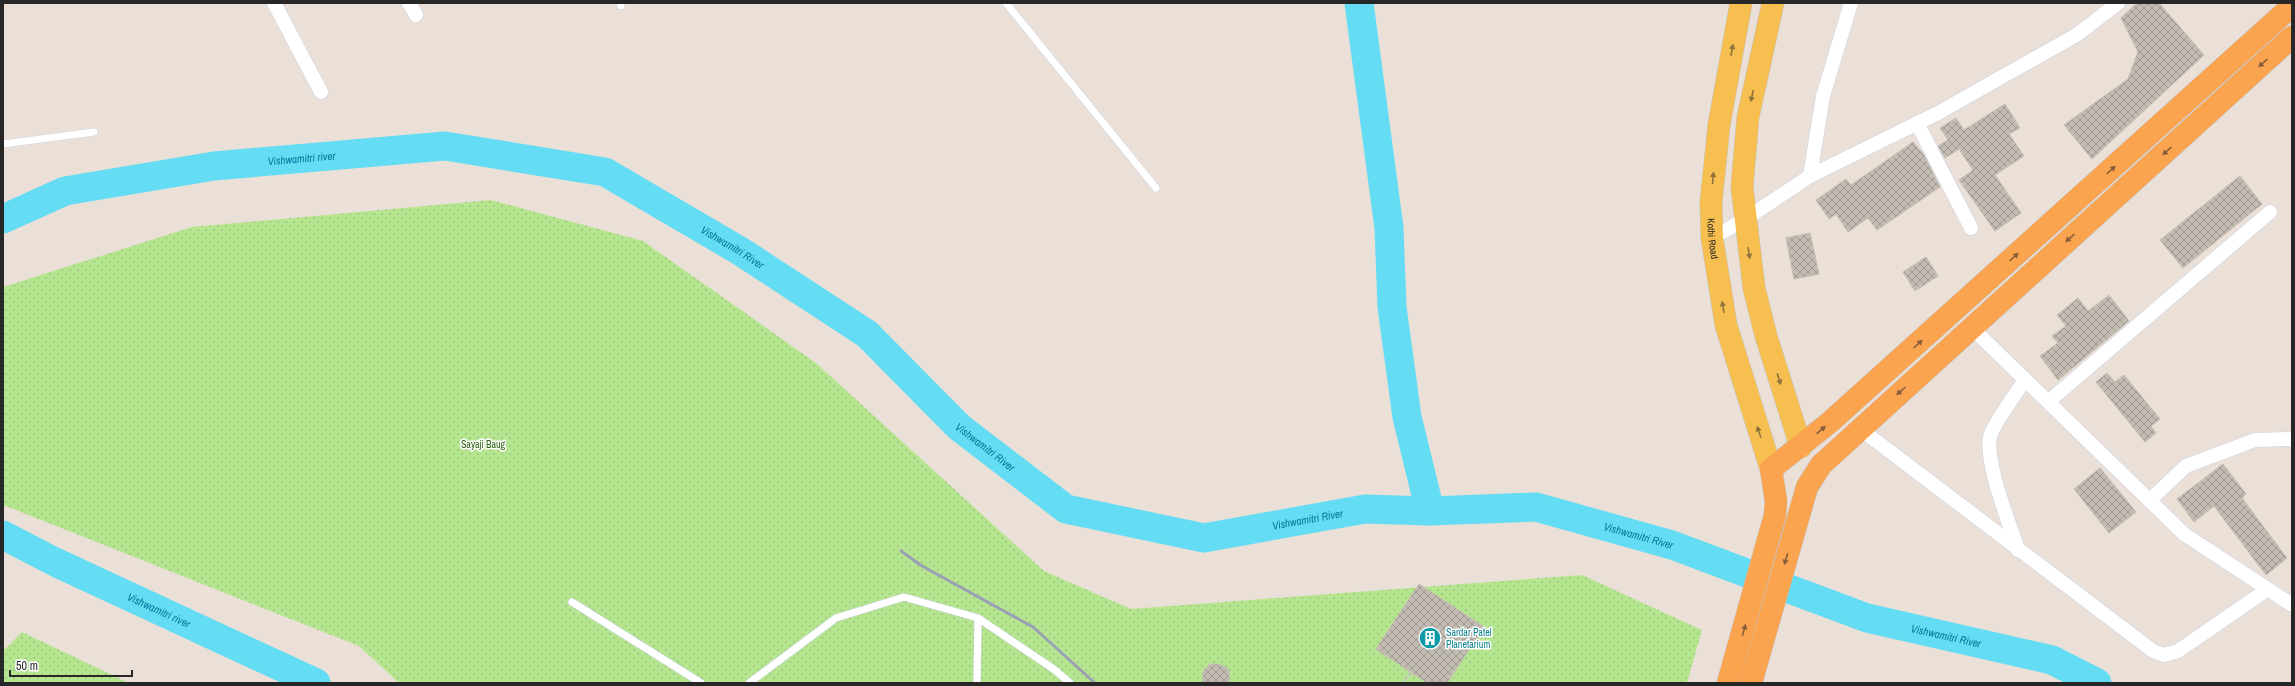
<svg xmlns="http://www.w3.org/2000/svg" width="2295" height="686" viewBox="0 0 2295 686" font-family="'Archivo Narrow',sans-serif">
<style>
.grass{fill:url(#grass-dots)}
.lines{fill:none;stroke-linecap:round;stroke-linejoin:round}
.river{stroke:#63dcf4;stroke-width:29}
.building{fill:url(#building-cross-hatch);stroke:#c6bcb1}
.service-casing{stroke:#cdd3e2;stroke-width:8}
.minor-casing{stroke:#cdd3e2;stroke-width:15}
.primary-casing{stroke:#c3c3c3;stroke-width:23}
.trunk-casing{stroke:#c3c3c3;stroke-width:23}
.path{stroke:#c3c3c3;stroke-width:2.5;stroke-dasharray:3 2;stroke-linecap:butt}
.service{stroke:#fff;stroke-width:7}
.minor{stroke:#fff;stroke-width:14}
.primary{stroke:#f7bf50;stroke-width:22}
.trunk{stroke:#fba44f;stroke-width:22}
.rail{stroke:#9aa0b3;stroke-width:3}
.oneway{fill:#8f733c}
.oneway2{fill:#865f39}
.labels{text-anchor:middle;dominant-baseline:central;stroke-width:3;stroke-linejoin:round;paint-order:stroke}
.street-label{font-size:10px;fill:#272727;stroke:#fff}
.park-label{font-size:10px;fill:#2e6615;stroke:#fff}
.culture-label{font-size:10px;fill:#0d838f;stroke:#fff;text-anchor:start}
.water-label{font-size:11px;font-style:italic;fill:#06789c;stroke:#fff}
</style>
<defs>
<pattern id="grass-dots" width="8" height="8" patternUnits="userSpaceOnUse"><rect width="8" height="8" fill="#b6e590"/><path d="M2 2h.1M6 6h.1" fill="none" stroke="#9cc47c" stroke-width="1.8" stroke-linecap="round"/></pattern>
<pattern id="building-cross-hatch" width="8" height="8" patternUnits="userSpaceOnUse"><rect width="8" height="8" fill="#c2bcb3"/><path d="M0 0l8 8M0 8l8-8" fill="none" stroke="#9e9992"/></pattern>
</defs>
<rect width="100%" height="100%" fill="#ebe0d7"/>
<path class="grass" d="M491,200L643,241L816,363L1044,571L1131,609L1582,575L1702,630L1687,683H399L359,646L3,505V287L192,227Z
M22,632L129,683H3V651Z"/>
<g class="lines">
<g class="river">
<path d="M1359,3L1389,228L1392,307L1407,417L1430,511"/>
<path id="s1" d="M3,219L65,191L214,166L445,146L605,172L740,251L867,334L959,427L1066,509L1204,538L1365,509L1430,511L1536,507L1672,545L1867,618L2052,660L2097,683"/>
<path id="s2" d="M3,535L55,562L316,683"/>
</g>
</g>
<path class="building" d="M2137,3H2159L2204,55L2092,159L2064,125L2128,79L2138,52L2121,18Z
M2005,104L2020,128L2009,134L2024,156L1995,175L2021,213L1995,231L1959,180L1973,170L1959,149L1945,158L1938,146L1948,140L1940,128L1956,118L1964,130Z
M1913,142L1924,155L1940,187L1877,230L1868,218L1848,232L1836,214L1829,219L1816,200L1846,179L1851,185Z
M2240,176L2262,204L2183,268L2160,240Z
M1810,233L1819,274L1794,279L1786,238Z
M1926,257L1938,276L1915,291L1903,272Z
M2109,295L2129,321L2058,380L2040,356L2058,343L2052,336L2066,326L2057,315L2078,298L2088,311Z
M2107,373L2115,382L2124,375L2160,419L2151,426L2156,433L2145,442L2096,382Z
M2223,464L2246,494L2242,498L2287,558L2266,575L2214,506L2194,522L2177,499Z
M2100,468L2136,512L2109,533L2074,489Z
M1419,584L1484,627L1447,683H1427L1376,649Z
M1210,664H1219L1227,668L1229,672V683H1202L1204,670Z"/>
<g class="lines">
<g class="service-casing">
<path id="service" d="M620,3L621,6
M1006,3L1156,188
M3,144L94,132
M572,602L701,683
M749,683L836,618L904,597L978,618L1055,670L1070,683
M977,683L978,618"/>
</g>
<g class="minor-casing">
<path id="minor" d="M274,3L321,92
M409,3L416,15
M1917,123L1971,228
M1810,176L1823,96L1851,3
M1712,238L1744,220L1810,176L1938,113L2078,34L2118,3
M1971,327L2184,534L2292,605
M2048,402L2270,212
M1859,428L2153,651L2164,655L2178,651L2268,589
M2149,501L2186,466L2255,440L2292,439
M2018,550C2009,522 1985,463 1990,437C1991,428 2018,390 2025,380"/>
</g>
<g class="primary-casing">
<g id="primary">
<path id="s3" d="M1741,3L1719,125L1711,202L1712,238L1726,325L1771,469"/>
<path d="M1773,3L1748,117L1742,187L1754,288L1766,336L1801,447"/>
</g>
</g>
<g class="trunk-casing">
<path id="trunk" d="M1728,683L1775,515L1776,501L1771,469L1829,423L2292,6
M1751,683L1807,487L1821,465L2292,37"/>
</g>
<path class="path" d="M1402,683L1411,673"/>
<use href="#service" class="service"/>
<use href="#minor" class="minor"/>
<use href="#primary" class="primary"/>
<use href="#trunk" class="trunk"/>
<path class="rail" d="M901,551L922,566L1033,627L1095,683"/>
</g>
<defs><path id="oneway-solid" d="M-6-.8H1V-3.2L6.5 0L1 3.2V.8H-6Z"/></defs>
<g class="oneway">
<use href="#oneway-solid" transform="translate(1732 50) rotate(-80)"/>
<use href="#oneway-solid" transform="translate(1752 96) rotate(102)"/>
<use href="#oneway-solid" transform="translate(1713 178) rotate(-86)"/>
<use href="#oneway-solid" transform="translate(1749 253) rotate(81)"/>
<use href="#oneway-solid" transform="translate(1723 307) rotate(-99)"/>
<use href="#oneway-solid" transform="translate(1779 379) rotate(73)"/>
<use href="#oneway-solid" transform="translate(1759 432) rotate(-109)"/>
</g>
<g class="oneway2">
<use href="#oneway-solid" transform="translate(2263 63) rotate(138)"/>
<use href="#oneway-solid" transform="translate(2167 151) rotate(138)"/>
<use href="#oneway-solid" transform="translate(2111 170) rotate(-42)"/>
<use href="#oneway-solid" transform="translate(2070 238) rotate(138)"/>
<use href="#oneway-solid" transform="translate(2014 257) rotate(-42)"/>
<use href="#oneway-solid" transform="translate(1918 344) rotate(-42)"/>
<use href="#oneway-solid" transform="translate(1901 391) rotate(138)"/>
<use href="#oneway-solid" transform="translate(1821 430) rotate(-40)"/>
<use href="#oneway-solid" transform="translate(1786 559) rotate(106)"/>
<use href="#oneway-solid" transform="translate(1744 630) rotate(-75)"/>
</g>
<defs>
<g id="building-disc" transform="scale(1.15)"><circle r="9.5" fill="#0f9aa8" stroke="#fff"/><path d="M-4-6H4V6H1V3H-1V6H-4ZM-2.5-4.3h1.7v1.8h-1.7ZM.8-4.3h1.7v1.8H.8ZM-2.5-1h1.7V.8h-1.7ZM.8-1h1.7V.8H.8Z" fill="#fff"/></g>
</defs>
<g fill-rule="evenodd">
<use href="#building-disc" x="1430" y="638"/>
</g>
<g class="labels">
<g class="street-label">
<text stroke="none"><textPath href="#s3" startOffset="238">Kothi Road</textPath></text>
</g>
<g class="park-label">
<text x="483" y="444">Sayaji Baug</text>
</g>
<g class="culture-label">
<text x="1446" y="632">Sardar Patel<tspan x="1446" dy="12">Planetarium</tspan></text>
</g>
<g class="water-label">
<text stroke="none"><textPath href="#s1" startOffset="307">Vishwamitri river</textPath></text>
<text stroke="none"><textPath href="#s1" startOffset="761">Vishwamitri River</textPath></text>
<text stroke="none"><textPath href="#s1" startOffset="1085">Vishwamitri River</textPath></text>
<text stroke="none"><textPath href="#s1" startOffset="1433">Vishwamitri River</textPath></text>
<text stroke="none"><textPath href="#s1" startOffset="1769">Vishwamitri River</textPath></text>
<text stroke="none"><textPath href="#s2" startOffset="173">Vishwamitri river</textPath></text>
<text stroke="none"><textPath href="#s1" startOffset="2093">Vishwamitri River</textPath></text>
</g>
</g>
<rect width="2295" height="686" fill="none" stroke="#272727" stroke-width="8"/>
<path d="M10 670v6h122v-6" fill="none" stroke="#272727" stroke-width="2"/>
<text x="16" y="670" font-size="12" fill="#272727" stroke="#ffffff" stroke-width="3" paint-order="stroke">50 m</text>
</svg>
